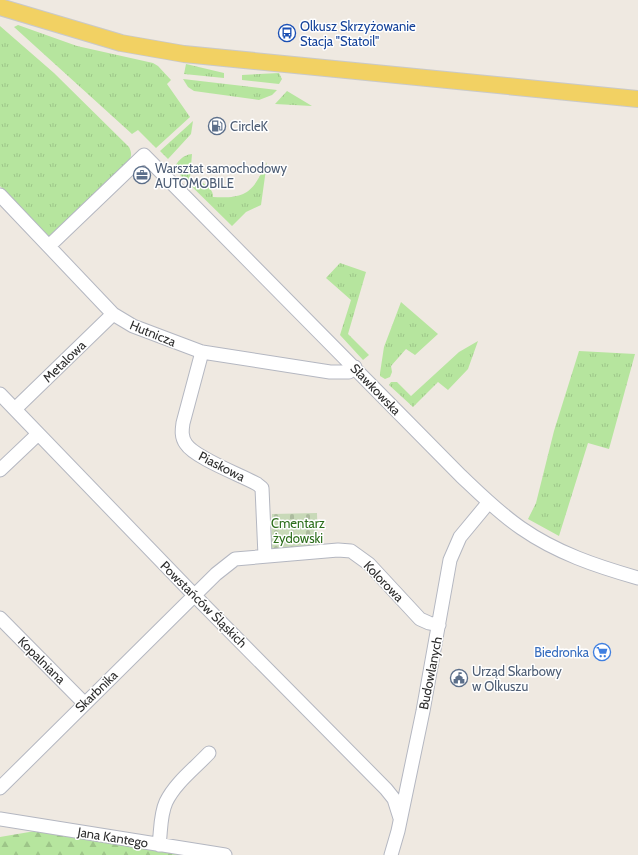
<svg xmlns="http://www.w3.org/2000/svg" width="638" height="855" viewBox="0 0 638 855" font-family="Cabin,sans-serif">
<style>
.grass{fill:url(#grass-tufts)}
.forest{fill:url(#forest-firs)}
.cemetery{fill:url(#cemetery-stones)}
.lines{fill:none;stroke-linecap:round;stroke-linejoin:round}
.minor-casing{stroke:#b4b7c1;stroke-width:15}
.major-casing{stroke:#c9c9c9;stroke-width:18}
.minor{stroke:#fff;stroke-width:13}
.major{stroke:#f2d163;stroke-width:16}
.labels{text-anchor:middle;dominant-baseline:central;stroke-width:3;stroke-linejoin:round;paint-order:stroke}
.transit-label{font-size:13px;fill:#164399;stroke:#fff;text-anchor:start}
.service-label{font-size:13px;fill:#4e5e75;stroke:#fff;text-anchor:start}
.street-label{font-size:13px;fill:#2e2e2e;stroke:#fff}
.park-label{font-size:13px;fill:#2c6e1b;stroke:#fff}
.shop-label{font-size:13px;fill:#366cbe;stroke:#fff;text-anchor:end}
</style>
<defs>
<pattern id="grass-tufts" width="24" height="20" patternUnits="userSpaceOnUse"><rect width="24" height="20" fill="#b6e59e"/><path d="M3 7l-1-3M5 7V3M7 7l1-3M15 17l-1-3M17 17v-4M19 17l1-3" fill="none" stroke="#9dc588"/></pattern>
<pattern id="forest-firs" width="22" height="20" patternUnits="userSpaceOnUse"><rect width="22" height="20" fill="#b6e59e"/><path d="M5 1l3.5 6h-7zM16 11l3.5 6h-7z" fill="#9dc588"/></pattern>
<pattern id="cemetery-stones" width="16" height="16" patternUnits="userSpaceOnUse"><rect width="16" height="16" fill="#c8d9b8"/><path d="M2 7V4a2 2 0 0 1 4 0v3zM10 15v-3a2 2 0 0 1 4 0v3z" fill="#acbb9e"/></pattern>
</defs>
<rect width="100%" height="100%" fill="#efe9e1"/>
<path class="grass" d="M18,25L77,46L153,63L158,66L171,80L167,84L190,117L156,148L138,130L132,134L14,27Z
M0,26L54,73L129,147C133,155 131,158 126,165L52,236H48L45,233L0,186Z
M186,64L224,73V78L184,74Z
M279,73L282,79L279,84L242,80V75Z
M183,79L277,90L272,95L259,100L194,91L188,87Z
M287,91L312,106L275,104Z
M193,121L191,134L168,159L160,151Z
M192,154L190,178C199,180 214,187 213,197C248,199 253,191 267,162L261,205L246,212L232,226L174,169C177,161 183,155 192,154Z
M340,263L366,272L348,334L369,355L363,360L340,335L351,300L326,278Z
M401,302L438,334L415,355L406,349L391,366L392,372L390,377L385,379L380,376V373L384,347Z
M478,341L468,369L448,390L438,382L413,407L389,385L391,382H397L411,396L459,352Z
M579,351L635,354L609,449L588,443L559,536L528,519L536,503L554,431Z"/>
<path class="forest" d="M41,830L149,846L181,855H0V837Z"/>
<path class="cemetery" d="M317,513L318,547L271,549L272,514Z"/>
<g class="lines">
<g class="minor-casing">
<path id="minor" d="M0,195L113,314L133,326L202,352L330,372H349L355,367
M49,246L144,155L461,476C480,494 499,513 521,528C557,553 596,566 638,578
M202,352L183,423C182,430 181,437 186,444C195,458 241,475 257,484L262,488L265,556
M0,394L194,595L386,789L394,799L400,818
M15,409L113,314
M0,470L38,434
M0,618L84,703
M0,788L216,574L235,559L338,550L351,551L369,564L420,619L429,623L439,625
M0,819L225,855
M159,845C161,831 160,815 166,802C175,783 195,768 209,753
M391,855L398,831L423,711L450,560L460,537L489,502"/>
</g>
<g class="major-casing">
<path id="major" d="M0,7L121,43L184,54L638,99"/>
</g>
<use href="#minor" class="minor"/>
<use href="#major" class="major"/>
</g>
<defs>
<g id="bus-ring" transform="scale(0.9)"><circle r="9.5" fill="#fff" stroke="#1a4fb4" stroke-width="1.5"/><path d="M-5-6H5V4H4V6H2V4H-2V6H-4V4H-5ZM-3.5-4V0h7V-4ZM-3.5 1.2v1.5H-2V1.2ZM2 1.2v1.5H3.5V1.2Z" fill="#1a4fb4"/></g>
<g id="fuel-ring" transform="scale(0.9)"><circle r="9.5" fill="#fff" stroke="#5c6f8a" stroke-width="1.5"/><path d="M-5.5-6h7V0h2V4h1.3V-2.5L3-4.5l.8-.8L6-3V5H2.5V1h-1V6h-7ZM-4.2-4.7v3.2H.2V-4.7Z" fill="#5c6f8a"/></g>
<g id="office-ring" transform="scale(0.9)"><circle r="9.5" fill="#fff" stroke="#5c6f8a" stroke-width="1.5"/><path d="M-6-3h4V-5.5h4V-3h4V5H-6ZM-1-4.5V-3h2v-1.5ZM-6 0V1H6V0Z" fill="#5c6f8a"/></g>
<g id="supermarket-ring" transform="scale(0.9)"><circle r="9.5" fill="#fff" stroke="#3f7fe0" stroke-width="1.5"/><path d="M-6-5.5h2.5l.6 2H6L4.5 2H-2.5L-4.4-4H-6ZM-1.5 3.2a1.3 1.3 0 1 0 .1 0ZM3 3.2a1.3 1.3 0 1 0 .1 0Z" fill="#3f7fe0"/></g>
<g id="civic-ring" transform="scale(0.9)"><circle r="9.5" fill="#fff" stroke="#5c6f8a" stroke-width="1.5"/><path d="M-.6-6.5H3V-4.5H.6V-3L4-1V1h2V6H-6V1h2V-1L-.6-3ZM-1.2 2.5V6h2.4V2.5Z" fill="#5c6f8a"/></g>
</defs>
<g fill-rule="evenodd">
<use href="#bus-ring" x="287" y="33"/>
<use href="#fuel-ring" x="217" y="126"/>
<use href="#office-ring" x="142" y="175"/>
<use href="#supermarket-ring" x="602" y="652"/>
<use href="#civic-ring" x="459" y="678"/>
</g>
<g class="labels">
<g class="transit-label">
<text x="300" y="26">Olkusz Skrzyżowanie<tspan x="300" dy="15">Stacja "Statoil"</tspan></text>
</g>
<g class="service-label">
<text x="230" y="126">CircleK</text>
<text x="155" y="168">Warsztat samochodowy<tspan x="155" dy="15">AUTOMOBILE</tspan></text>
<text x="472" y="671">Urząd Skarbowy<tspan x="472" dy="15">w Olkuszu</tspan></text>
</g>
<g class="street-label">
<text transform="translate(153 333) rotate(22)">Hutnicza</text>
<text transform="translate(64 361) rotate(-44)">Metalowa</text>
<text transform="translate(376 389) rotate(46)">Sławkowska</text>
<text transform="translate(222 466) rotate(27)">Piaskowa</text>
<text transform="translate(384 581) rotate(46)">Kolorowa</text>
<text transform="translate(204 604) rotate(45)">Powstańców Śląskich</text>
<text transform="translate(42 660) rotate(45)">Kopalniana</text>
<text transform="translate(430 673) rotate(-79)">Budowlanych</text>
<text transform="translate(96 691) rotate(-44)">Skarbnika</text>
<text transform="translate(113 837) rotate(9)">Jana Kantego</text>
</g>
<g class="park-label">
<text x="298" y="523">Cmentarz<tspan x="298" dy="15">żydowski</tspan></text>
</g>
<g class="shop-label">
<text x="589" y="652">Biedronka</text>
</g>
</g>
</svg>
